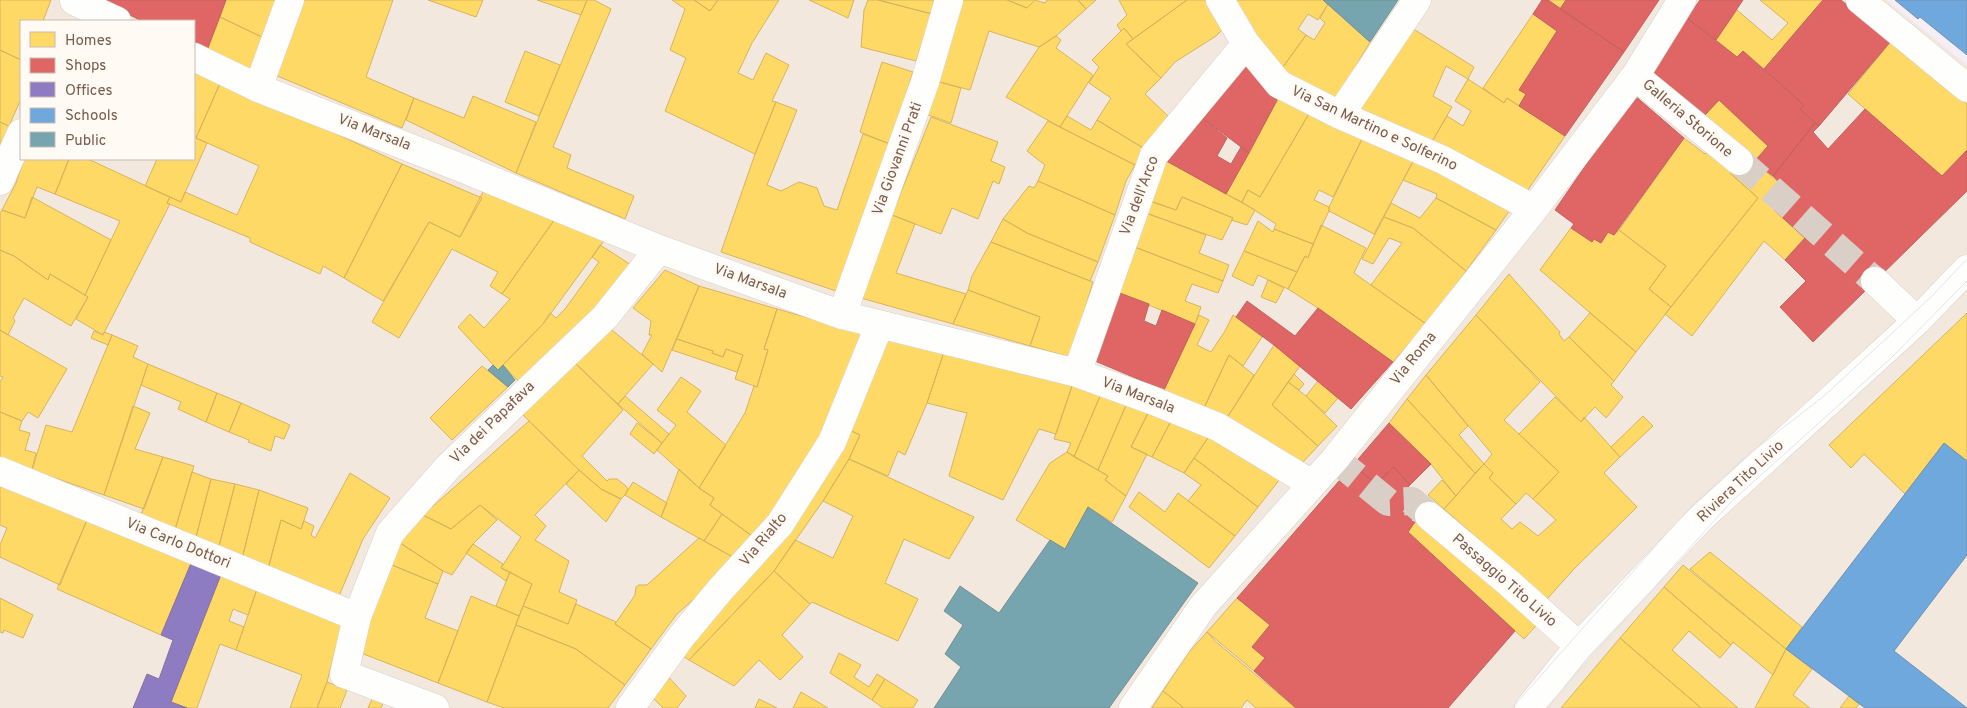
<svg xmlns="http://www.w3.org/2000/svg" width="1967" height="708" viewBox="0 0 1967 708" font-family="Overpass,sans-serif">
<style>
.residential{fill:#f2e8de;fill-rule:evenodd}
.education{fill:#f6eef6}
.homes{fill:#ffd966;stroke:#d7b45e}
.shops{fill:#e06666;stroke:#c1635e}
.offices{fill:#8e7cc3;stroke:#8872a0}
.schools{fill:#6fa8dc;stroke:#7291b1}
.public{fill:#76a5af;stroke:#778f92}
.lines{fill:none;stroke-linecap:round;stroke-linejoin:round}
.street-tunnel{stroke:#d9cfc7;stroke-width:28;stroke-dasharray:28 14;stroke-linecap:butt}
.street-casing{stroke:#d7d1cb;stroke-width:29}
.street{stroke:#fefefd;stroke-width:28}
.tram{stroke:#e6e3e7;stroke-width:1}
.labels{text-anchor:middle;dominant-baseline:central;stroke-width:5;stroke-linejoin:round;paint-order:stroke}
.street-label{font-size:15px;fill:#7a5c4d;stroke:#fffaf3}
</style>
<rect width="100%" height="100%" fill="#f9f5f0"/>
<path class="residential" d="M0,0H1967V708H0ZM21,21H194V159H21Z"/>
<path class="education" d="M1887,0H1967V65L1889,2Z"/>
<path class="homes" d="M0,0H51L43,21H21V60L0,50Z
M226,0H282L268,40L220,17Z
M304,0H393L366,77L414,98L402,128L275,75Z
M428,0H483L476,17Z
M537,0H587L581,15Z
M587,0H594L611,9L553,147L571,155L567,168L634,196L625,219L516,173Z
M672,0H694L710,11L718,0H779L752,43L738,73L753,80L766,53L789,65L772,101L776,102L755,154L665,111L686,58L670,50L685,9Z
M694,0H718L710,11Z
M809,0H854L848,18Z
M868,0H878L932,14L916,61L861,47L864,10Z
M878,0H936L932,14Z
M961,0H1007L1027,8L1035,0L1045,3L1047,0H1078L1086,9L1056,36L1039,47L989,31L970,90L936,81Z
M1007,0H1035L1027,8Z
M1078,0H1096L1086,9Z
M1119,0H1187L1133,39L1124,28L1121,31L1117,25L1127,15Z
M1187,0H1213L1228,24L1216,36L1175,62L1161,78L1126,44Z
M1230,0H1323L1328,4L1318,20L1308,14L1298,29L1306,35L1278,74Z
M1548,0H1566L1560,9Z
M1760,0H1823L1764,69L1743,51L1737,57L1716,40L1737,10L1772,40L1788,23Z
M1328,4L1370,42L1337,98L1278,74L1306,35L1314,40L1325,23L1320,18Z
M1533,14L1557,31L1519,90L1526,94L1519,106L1507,98L1504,103L1483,88Z
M220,17L268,40L254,76L206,53Z
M1407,25L1474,67L1468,79L1446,66L1433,96L1452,107L1430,145L1355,108Z
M1124,28L1133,39L1126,44L1161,78L1145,94L1168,116L1145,149L1097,120L1111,98L1089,83L1099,67L1092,60Z
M1056,36L1061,40L1056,48L1093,75L1060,127L1006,97L1039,47Z
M1891,41L1967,104V150L1942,176L1848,94Z
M0,50L21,60V99L9,126L0,122Z
M525,51L560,65L539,116L505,102Z
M882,62L913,72L890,144L860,132Z
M194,68L221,81L196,138L207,143L181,202L145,186L157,159H194Z
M1468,79L1504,103L1507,98L1565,136L1525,194L1430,145L1447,116L1463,126L1471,111L1455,101Z
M221,81L402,164L344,278L323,266L320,274L250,242V238L167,203L170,197L181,202L185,192L237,215L259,166L196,138Z
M936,81L961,88L951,123L926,114Z
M1281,94L1310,112L1260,197L1248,190L1242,202L1226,194Z
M473,96L536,122L516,173L406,120L414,98L464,118Z
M1719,100L1768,146L1754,162L1704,116Z
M776,102L797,110L767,185L781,191L799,182L817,188L824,206L837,210L863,134L890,144L836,291L721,252L755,154Z
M1310,112L1364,135L1333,197L1319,190L1314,200L1329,207V211L1313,244L1274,229L1276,224L1242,202L1248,190L1260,197Z
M1067,116L1091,130L1097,120L1145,149L1135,165L1060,127Z
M931,117L998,142L991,161L1005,167L999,184L993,181L978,219L952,208L941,234L892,215Z
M1048,121L1135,165L1126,181L1115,215L1038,181L1045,165L1027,151Z
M0,122L9,126L0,148Z
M1364,135L1415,158L1374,234L1329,211V207Z
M1684,138L1705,154L1712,145L1737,164L1730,173L1758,198L1671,307L1649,289L1666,266L1619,230Z
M1744,153L1790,192L1774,210L1805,238L1785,260L1764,241L1692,336L1665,314L1758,198L1730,173Z
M1161,158L1255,210L1247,225L1231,220L1233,218L1182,197L1176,210L1147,200Z
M1415,158L1512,207L1496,230L1436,198L1437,194L1403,180Z
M24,159H69L55,194L37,187L25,218L2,210L16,183Z
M69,159H88L170,197L167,203L170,204L103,335L76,319L88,297L85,295L120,221L55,194Z
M402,164L482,198L460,237L429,222L383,301L344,278Z
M1038,181L1115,215L1098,262L1027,233L1003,219L1029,186L1034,188Z
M486,186L557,216L502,294L490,286L498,272L452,249L399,338L372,322L429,222L460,237Z
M32,197L111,240L85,295L50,274L48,280L14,256L0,250V213L2,210L25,218Z
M1182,197L1233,218L1222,240L1143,212L1147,200L1176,210Z
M1436,198L1496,230L1466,271L1413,228L1384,217L1391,203L1420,218Z
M1143,212L1206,235L1199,253L1229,265L1223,281L1132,246Z
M892,215L915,224L896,273L966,294L953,324L854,296Z
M557,216L606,238L543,324L498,370L458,327L470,314L484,328L510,299L502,294Z
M1384,217L1413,228L1466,271L1426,324L1371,285L1402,243L1389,238L1373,264L1362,259Z
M1003,219L1027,233L1098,262L1090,281L991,242Z
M1258,221L1273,232L1274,229L1313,244L1308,258L1305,256L1297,272L1244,251Z
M1321,225L1366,248L1354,273L1426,324L1393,362L1318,308L1288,289L1305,256L1308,258Z
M1571,228L1592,242L1594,239L1601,243L1608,232L1614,235L1619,230L1666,266L1649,289L1671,307L1636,352L1540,270Z
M991,242L1093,282L1070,357L1030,346L1040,317L968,290L972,276Z
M600,245L636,268L520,383L503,365L543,324L550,313L556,318L565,309L599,262L592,257Z
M1132,246L1223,281L1218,293L1192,284L1185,301L1201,307L1195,324L1117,292Z
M0,250L14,256L48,280L50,274L88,297L71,326L24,298L13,318L15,321L8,335L0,330Z
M1244,251L1297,272L1288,289L1258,275L1253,286L1232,276Z
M665,270L699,286L662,372L642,354L652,335H649L651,321L633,308Z
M1509,274L1560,332L1559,334L1564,341L1569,337L1614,381L1611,385L1623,397L1606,418L1595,407L1581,422L1476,315Z
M1268,280L1284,288L1276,303L1261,297Z
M699,286L777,309L764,349L768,350L757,387L735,379L743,355L726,349L723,357L712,353L713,351L677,339Z
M968,290L1040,317L1030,346L953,324Z
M777,309L869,335L826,432L756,539L710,505L714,498L699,488L745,413L754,386L757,387L768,350L764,349Z
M1590,313L1636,352L1614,381L1569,337Z
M1967,313V461L1944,443L1905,494L1864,454L1851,468L1829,445Z
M1199,315L1209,320L1197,345L1211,352L1225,331L1233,315L1262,337L1243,366L1229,355L1203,410L1164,390Z
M1476,315L1540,382L1504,420L1559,472L1533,499L1526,493L1516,504L1489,478L1493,473L1484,464L1492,454L1426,375Z
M606,325L653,364L618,404L572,360Z
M0,330L67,369L38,418L28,412L22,421L0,412V382L3,377L0,376Z
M94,331L103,335L104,332L112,335L108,345L91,338Z
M112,335L138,346L133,357L148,364L104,495L32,470L46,425L72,432Z
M884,336L944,352L927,403L905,455L898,451L888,476L849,459L860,435L843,427Z
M677,339L713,351L712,353L723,357L726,349L743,355L737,372L672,350Z
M1274,345L1300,366L1272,405L1318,446L1302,463L1225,421Z
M944,352L1072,386L1056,434L1039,429L1003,500L949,476L967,413L927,403Z
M1229,355L1254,375L1225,421L1203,410Z
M572,360L623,410L582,456L607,481L609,479H617L626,486L628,489L625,495L621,499L601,489L579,470L521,413Z
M148,364L217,393L206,422L178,409L181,402L141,385Z
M482,366L508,387L452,440L430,418Z
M1294,374L1304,384L1299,390L1288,382Z
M1426,375L1468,426L1459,435L1484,464L1475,473L1407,399Z
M681,377L701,391L687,412L726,445L699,488L657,450L676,425L657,410Z
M1318,381L1338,398L1325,413L1306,396Z
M1288,382L1306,396L1337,426L1318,446L1272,405Z
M1072,386L1101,394L1074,457L1067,452L1071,443L1054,439Z
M217,393L241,403L229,432L206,422Z
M1101,394L1127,403L1098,470L1074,457Z
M625,396L669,434L662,443L618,404Z
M1555,397L1581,422L1584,417L1620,457L1604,473L1637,507L1574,569L1547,599L1444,509L1484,464L1493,473L1489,478L1516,504L1501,519L1512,529L1520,522L1538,536L1556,520L1533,499L1559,472L1519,434Z
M1407,399L1475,473L1456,496L1431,464L1389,423Z
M241,403L290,425L284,439L275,436L271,451L248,442L249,440L229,432Z
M1127,403L1149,411L1131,447L1147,454L1126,496L1105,480L1108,476L1098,470Z
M133,406L150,413L135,449L163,457L144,509L104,495Z
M1149,411L1171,421L1152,457L1131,447Z
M0,412L22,421L19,430L30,433L25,450L36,453L32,470L0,460Z
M1643,416L1653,426L1620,457L1611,447Z
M529,421L579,470L535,515L546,526L535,540L569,561L559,592L577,600L568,624L523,606L532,584L501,568L521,537L480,505L451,529L423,515Z
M1171,421L1212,432L1184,473L1152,457Z
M637,423L662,443L654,454L630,434Z
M843,427L860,435L849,459L823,501L774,571L689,660L679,653Z
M1212,432L1280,479L1258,507L1194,458Z
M1067,452L1108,476L1105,480L1126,496L1112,522L1088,507L1065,549L1016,520L1050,463Z
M163,457L194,466L174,533L140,517Z
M1194,458L1258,507L1235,536L1188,501L1201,485L1184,473Z
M849,459L974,517L949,559L904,539L885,583L918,599L898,641L812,602L810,604L774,571L795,540L833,558L853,516L823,501Z
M679,469L699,488L714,498L710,505L722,514L704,541L661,517Z
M579,470L601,489L621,499L606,522L566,484Z
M192,472L211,479L195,541L174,533Z
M350,473L390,498L363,539L339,596L268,569L281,520L301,529L304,521L314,526L311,535L315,538Z
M211,479L235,484L218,550L195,541Z
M1442,480L1456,496L1444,509L1428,495Z
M633,482L667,503L661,517L625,495Z
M0,483L87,520L60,585L0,557V545L7,528L0,525Z
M235,484L259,490L242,559L218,550Z
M259,490L308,508L301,529L281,520L268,569L242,559Z
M1139,492L1165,512L1178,493L1235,536L1209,568L1129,507Z
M480,505L497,520L473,544L452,575L443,571L397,541L423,515L451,529Z
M722,514L756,539L738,560L704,541Z
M87,520L192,561L161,635L57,589Z
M1415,522L1419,524L1544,617L1524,639L1408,532Z
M699,538L738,560L677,614L651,649L615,624L635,595L636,587L639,585H647Z
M397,541L443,571L438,584L387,563Z
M473,544L503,564L501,568L510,572L506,581L466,553Z
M1710,552L1802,627L1786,649L1690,569Z
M387,563L438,584L425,618L458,631L438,683L356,651Z
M1683,565L1786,649L1773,675L1733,642L1731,645L1664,587Z
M774,571L810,604L782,635L803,657L780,680L759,660L734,686L689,660Z
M222,572L258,586L248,615L233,609L229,621L244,627L236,650L220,644L197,708H187L171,702Z
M510,572L532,584L519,616L496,606Z
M258,586L342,624L327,682L317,708H290L302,675L236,650Z
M1664,587L1731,645L1720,658L1689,631L1672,650L1738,708H1701L1620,638Z
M471,596L519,616L487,702L438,683Z
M0,598L33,615L23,638L4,630L3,633L0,632Z
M1237,598L1270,625L1252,647L1265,658L1254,671L1207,632Z
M576,604L616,622L615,624L651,649L625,685L576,649L516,625L523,606L568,624Z
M516,625L576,649L625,685L608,708H504L487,702Z
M1207,632L1216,642L1296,708H1256L1247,700L1241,708H1184L1163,691L1189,652Z
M1620,638L1701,708H1561Z
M1786,649L1812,669L1793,695L1810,708H1755Z
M839,653L861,665L854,677L869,687L877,674L885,679L872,700L830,673Z
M664,672L686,696L677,708H663L648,693Z
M885,679L918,700L913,708H883L872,700Z
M327,682L347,690L340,708H317Z
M1163,691L1184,708H1152Z
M801,692L828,708H793Z
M1849,696L1859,704L1856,708H1840Z
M372,699L383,703L381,708H368Z
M759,699L777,708H755Z"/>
<path class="shops" d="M99,0H226L206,53L194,47V21H142Z
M1542,0H1548L1624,52L1565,136L1519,106L1526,94L1519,90L1557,31L1533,14Z
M1566,0H1659L1624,52L1560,9Z
M1700,0H1743L1716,40L1687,18Z
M1823,0H1841L1891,41L1819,126L1800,109L1804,105L1764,69Z
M1687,18L1737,57L1743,51L1804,105L1800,109L1815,123L1773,176L1754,162L1768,146L1719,100L1704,116L1651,70Z
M1240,60L1277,100L1249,153L1196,113Z
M1634,95L1684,138L1614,235L1608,232L1601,243L1594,239L1592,242L1571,228L1574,224L1555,210Z
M1865,109L1942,176L1967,150V191L1813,342L1780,307L1806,281L1785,260L1805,238L1774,210L1790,192L1773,176L1815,123L1819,126L1813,132L1828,149Z
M1196,113L1227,138L1217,156L1231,164L1241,147L1249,153L1226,194L1161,158Z
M1117,292L1149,304L1144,321L1156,326L1162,310L1195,324L1164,390L1095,361Z
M1247,301L1295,336L1318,308L1393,362L1351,409L1274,345L1236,317Z
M1389,423L1431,464L1410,485L1394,467L1376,484L1353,465Z
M1353,465L1376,484L1394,467L1410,485L1405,490L1430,514L1414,515L1411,521L1415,522L1408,532L1515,631L1448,708H1296L1254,671L1265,658L1252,647L1270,625L1237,598Z"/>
<path class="offices" d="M192,561L222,572L171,702L187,708H133L147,674L159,679L173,640L161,635Z"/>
<path class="schools" d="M1895,0H1967V55L1920,17L1918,19Z
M1944,443L1967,461V555L1894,651L1967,708H1865L1786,649Z"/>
<path class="public" d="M1323,0H1398L1370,42Z
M493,365L498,370L503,365L515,380L508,387L488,370Z
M1088,507L1198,583L1109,708H934L961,667L945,654L963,625L944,611L960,586L999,613L1050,540L1065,549Z"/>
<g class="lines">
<path class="street-tunnel" d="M1739,161L1875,281
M1335,459L1388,502L1412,501L1429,516"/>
<g class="street-casing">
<path id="street" d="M1220,0L1246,44L1279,84L1340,115L1443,160L1534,209
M1860,0L1967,88
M74,1L117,21
M194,57L258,88L464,169L659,249L842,315L1077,373L1154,401L1218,427L1312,484
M1635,76L1739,161
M258,88L290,0
M1340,115L1417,0
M0,181L21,133
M1875,281L1917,321
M842,315L925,82L949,0
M1077,373L1154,155L1246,44
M0,471L357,617
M1429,516L1510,584L1579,646
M435,708L344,674L357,617L390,533L448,467L605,317L659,249
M630,708L681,637L720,590L780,524L832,442L879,326
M1133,708L1203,606L1335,459L1534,209L1635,76L1682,0
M1529,708L1579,646L1701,518L1917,321L1967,269"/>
</g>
<use href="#street" class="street"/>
<path class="tram" d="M1512,708L1692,505L1739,462L1824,396L1931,297L1967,259
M1546,708L1731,502L1890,359L1967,281"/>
</g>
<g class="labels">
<g class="street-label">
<text transform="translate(1687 119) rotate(40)">Galleria Storione</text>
<text transform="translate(1374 129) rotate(25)">Via San Martino e Solferino</text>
<text transform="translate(374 133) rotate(21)">Via Marsala</text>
<text transform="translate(898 159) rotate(-70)">Via Giovanni Prati</text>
<text transform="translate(1140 196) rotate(-69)">Via dell'Arco</text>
<text transform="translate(750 282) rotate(20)">Via Marsala</text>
<text transform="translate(1414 359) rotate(-51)">Via Roma</text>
<text transform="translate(1138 396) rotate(21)">Via Marsala</text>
<text transform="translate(493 423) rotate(-44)">Via dei Papafava</text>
<text transform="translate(1741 482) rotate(-43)">Riviera Tito Livio</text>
<text transform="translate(764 540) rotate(-50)">Via Rialto</text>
<text transform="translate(178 544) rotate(22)">Via Carlo Dottori</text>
<text transform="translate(1504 581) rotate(41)">Passaggio Tito Livio</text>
</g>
</g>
<rect x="20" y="20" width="175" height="140" fill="#fffaf3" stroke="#cabbb1"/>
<rect x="30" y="32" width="25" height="15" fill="#ffd966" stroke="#cabbb1"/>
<text x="65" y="45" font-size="15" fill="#7a5c4d">Homes</text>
<rect x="30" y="58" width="25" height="15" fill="#e06666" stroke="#cabbb1"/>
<text x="65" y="70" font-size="15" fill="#7a5c4d">Shops</text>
<rect x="30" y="82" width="25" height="15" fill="#8e7cc3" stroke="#cabbb1"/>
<text x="65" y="95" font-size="15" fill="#7a5c4d">Offices</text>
<rect x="30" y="108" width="25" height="15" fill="#6fa8dc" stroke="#cabbb1"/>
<text x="65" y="120" font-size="15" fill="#7a5c4d">Schools</text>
<rect x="30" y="132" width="25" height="15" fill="#76a5af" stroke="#cabbb1"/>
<text x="65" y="145" font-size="15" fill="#7a5c4d">Public</text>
</svg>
